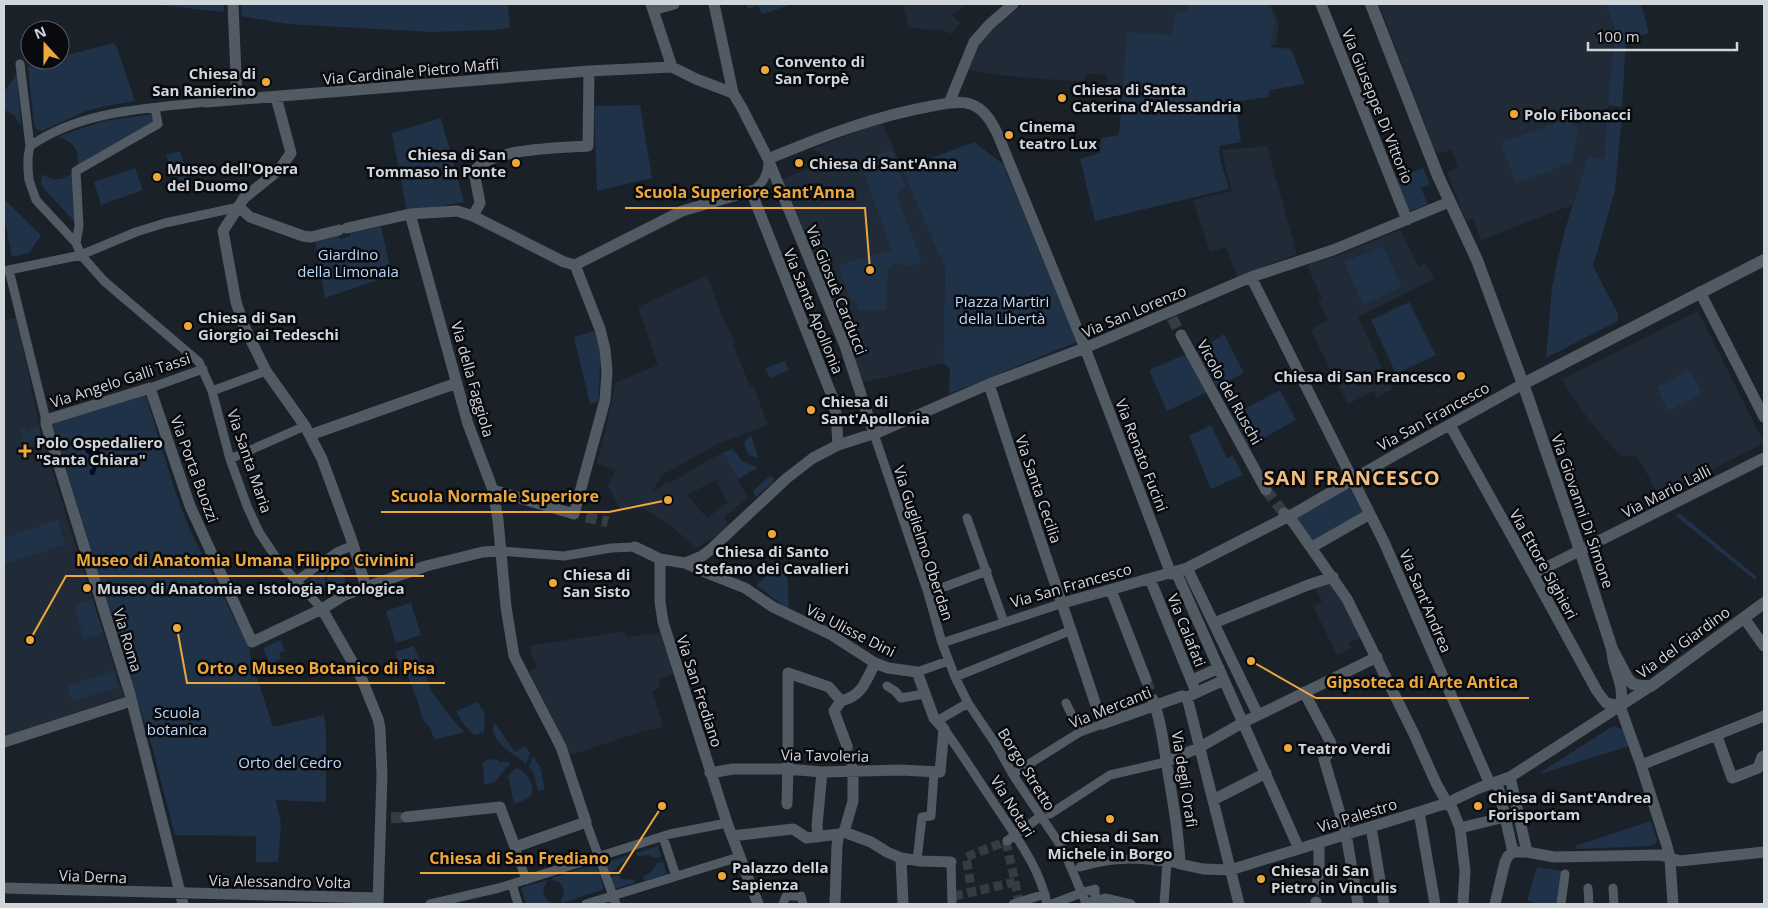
<svg xmlns="http://www.w3.org/2000/svg" width="1768" height="908" viewBox="0 0 1768 908" font-family="'Open Sans',sans-serif">
<style>
.built{fill:#212a37;fill-rule:evenodd}
.green{fill:#1f3248}
.water{fill:#000e29}
.lines{fill:none;stroke-linecap:round;stroke-linejoin:round}
.pedestrian-tunnel{stroke:#363c44;stroke-width:9;stroke-dasharray:9 4.5;stroke-linecap:butt}
.minor-tunnel{stroke:#363c44;stroke-width:11;stroke-dasharray:11 5.5;stroke-linecap:butt}
.pedestrian{stroke:#525a63;stroke-width:9}
.minor{stroke:#525a63;stroke-width:11}
.tertiary{stroke:#525a63;stroke-width:12}
.poi-dot{fill:#eea73c;stroke:#080a0e;stroke-width:2}
.labels{text-anchor:middle;dominant-baseline:central;stroke-width:5;stroke-linejoin:round;paint-order:stroke}
.poi-label{font-size:15px;font-weight:bold;fill:#d1d6db;stroke:#080a0e;text-anchor:start}
.street-label{font-size:15px;fill:#d1d6db;stroke:#080a0e}
.park-label{font-size:15px;fill:#bcd8fa;stroke:#080a0e}
.district-label{font-size:20px;font-weight:bold;letter-spacing:1px;fill:#f0be7d;stroke:#080a0e}
.leader{fill:none;stroke:#eea73c;stroke-width:2}
.callout-dot{fill:#eea73c;stroke:#080a0e;stroke-width:2}
.callout-label{font-size:16px;text-anchor:middle;font-weight:bold;fill:#eea73c;stroke:#080a0e;stroke-width:5;stroke-linejoin:round;paint-order:stroke}
</style>
<rect width="100%" height="100%" fill="#1b2129"/>
<path class="built" d="M902,4H967L952,15L960,23L951,34L943,30L909,28Z
M1023,4H1271L1279,23L1276,45L1190,39L1184,98L1106,91L1107,75L1085,73L1084,82L1007,76L968,70L977,44Z
M1379,4H1605L1615,29L1604,159L1588,155L1572,205L1481,240L1473,218L1466,221L1447,172L1458,167L1452,150L1441,153L1435,151Z
M882,122L945,269L943,363L888,377L862,382L780,180L823,162L820,153L812,149Z
M1267,146L1297,254L1237,277L1226,247L1210,252L1193,200L1232,191L1224,161L1222,150Z
M1400,230L1419,267L1426,264L1434,279L1358,317L1392,389L1377,397L1374,391L1348,404L1311,331L1316,326L1328,320L1318,301L1322,299L1307,265L1339,255Z
M707,275L726,325H728L735,344L733,345L750,386L753,385L768,425L717,444L662,475L651,494L666,482L668,484L723,452L748,498L724,517L730,528L696,548L669,524L639,506L631,505L621,510L608,486L616,470L597,464L612,402L615,383L658,365L638,307ZM716,480L727,503L707,518L687,495Z
M1698,311L1764,443L1659,496L1637,456H1622L1612,447L1589,420L1568,390L1563,379Z
M17,317L42,439L124,697L4,736V320Z
M1332,583L1363,636L1349,643L1351,648L1337,655L1313,606L1322,602L1314,585Z
M624,631L626,637L660,633L675,674L658,680L660,688L652,691L663,727L643,731L568,756L558,728L529,671L537,667L531,654L530,646Z"/>
<path class="green" d="M149,4H224V12Z
M242,4H508L510,28L493,30L431,32L288,24L241,16Z
M746,4H793L762,14L758,6L748,9Z
M1188,4H1269L1275,19L1271,47L1291,49L1305,84L1270,90L1268,97L1235,102L1241,142L1219,146L1220,159L1229,189L1095,221L1080,159L1100,153L1101,138L1119,135L1127,32L1172,35L1175,12L1187,13Z
M1605,4H1641L1649,33L1626,39L1622,107L1608,105L1615,29Z
M113,43L116,45L135,101L107,106L86,111L42,131L36,129L34,124L28,68C34,60 50,60 60,60V57Z
M17,74L21,126L14,115L4,110V92Z
M640,105L652,178L597,191L594,106Z
M1607,113L1622,116L1615,190L1593,266L1618,314V321L1546,358L1552,288L1555,272L1564,233L1588,155L1604,159Z
M153,114L154,122L77,167C81,150 72,140 57,137L103,121Z
M441,118L464,202L407,212L392,133Z
M1569,118L1578,129L1572,162L1516,183L1501,143Z
M974,142L1003,164L1077,342L949,394L950,369L943,363L945,269L902,169Z
M891,150L906,187L896,193L922,263C914,266 904,267 897,263L888,267L886,310H858L854,298H850L838,265L891,250L860,161Z
M180,151L188,181L175,185L166,155Z
M135,168L143,190L101,205L94,182Z
M1423,168L1430,185L1421,188L1428,204L1408,212L1395,180Z
M74,171L77,224L44,189L41,183L42,174C53,182 64,181 74,171Z
M4,199L41,235L29,253L12,257L4,215Z
M381,227L392,275L325,298L315,241L339,235L340,239L350,236V233Z
M1383,246L1402,287L1363,305L1344,262Z
M1409,302L1436,355L1396,374L1371,320Z
M594,331L601,352L598,402L590,404L574,337Z
M1224,334L1244,373L1217,387L1197,352Z
M1186,354L1207,392L1167,411L1149,370Z
M785,361L789,370L770,378L765,368Z
M1690,370L1702,394L1668,411L1657,387Z
M1280,390L1296,420L1249,446L1232,416Z
M145,393L176,494L189,528L251,652L249,653L250,656L273,727L324,715L326,732V802L276,800L281,824L278,862H256V836L175,835L153,750L52,423Z
M1211,425L1227,458L1233,456L1243,475L1211,489L1189,436Z
M26,427L27,431L39,427L41,438L24,442L20,429Z
M751,435L758,457V458L750,456L747,452L744,442Z
M733,449L742,461L758,468L738,479L723,452Z
M771,475L775,480L756,497L753,491Z
M1353,480L1370,514L1312,547L1288,517Z
M1679,513L1757,577L1755,580L1676,516Z
M58,520L65,545L4,564V538Z
M349,556L353,569L343,571L334,563Z
M780,563L787,573L789,610L756,585Z
M331,565V569L325,575V590L321,596L306,582Z
M327 580a9 9 0 1 1 18 0a9 9 0 1 1-18 0Z
M92,599L103,633L84,640L74,606Z
M411,603L421,635L396,643L386,611Z
M280,640L285,651L279,653L281,659L270,664L263,648Z
M414,646L432,692L448,714L464,732L434,740L431,729L423,720L417,699L407,674L399,665L395,652Z
M113,671L118,688L72,701L67,686Z
M478,702L485,714L484,732L474,735L462,722L456,711Z
M494,722L515,752L525,746L530,753L526,764C513,753 488,742 494,722Z
M1613,726L1624,730L1629,746L1540,774L1544,770Z
M533,756L540,768L545,789L538,791L534,775L529,766Z
M498,759V762H509V765L494,783L484,784L483,762L487,760Z
M516,768C527,770 538,789 529,797C526,800 518,802 514,804L508,776Z
M1651,821L1657,840L1655,845L1651,846L1577,849L1575,846Z
M658,846L661,857L656,858L649,855L637,856L636,853Z
M627,856L628,859C617,864 619,870 607,874L603,863Z
M663,862L667,874L644,881L643,877L651,872L657,863Z
M596,864L604,889L562,903L561,900C567,891 563,882 552,880V878Z
M1537,867L1562,871L1558,904H1538L1527,900Z
M617,875L622,879L634,880L635,883L613,889L609,878Z
M547,880V882C540,892 544,900 554,904H526L521,888Z"/>
<path class="water" d="M90,444L98,447L101,455L94,475H91L89,472L93,467L94,458C90,454 84,454 85,447Z"/>
<g class="lines">
<path class="pedestrian-tunnel" d="M1006,842L1015,882L972,892L966,857L1007,841
M1015,882L1019,902
M954,896L972,892"/>
<path class="minor-tunnel" d="M1172,318L1181,335
M1266,490L1284,513
M586,517L608,522
M1146,680L1153,700
M847,746L852,768
M391,818L406,817"/>
<path class="pedestrian" d="M20,64L30,146L28,157V169L29,180L36,200L76,243L81,255L104,281L199,362L212,391L230,459L247,506L259,532L279,562L322,609
M30,146C82,110 145,109 206,102
M751,191C763,185 768,174 768,161
M76,243L79,226L76,171L158,124L155,108
M9,270L46,420
M4,271L81,255L136,232L165,223L239,207
M150,388L203,369
M212,391L266,371
M874,434L928,593L942,643L955,677L968,703L995,743L1015,778L1063,849L1086,903L1105,898L1131,904
M230,459L305,426
M967,518L1004,622
M500,551L564,556L611,548L635,547
M296,581L337,552L354,545
M928,593L987,571
M942,643L1063,603
M917,672L948,661
M955,677L1072,630
M887,686L895,691L901,698L924,694
M1066,703L1080,732
M937,721L968,703
M944,729C965,758 982,786 1002,815C1020,842 1041,872 1047,904
M1013,774L1080,732L1102,724
M1050,814L1110,775L1166,762
M586,822L616,904
M663,837L676,876
M1007,841L1041,816
M515,847L526,880
M917,860L922,817L931,816L934,772
M951,862L952,904
M1080,867C1119,855 1141,859 1180,864
M512,884L518,904
M1588,888L1589,904
M1613,888L1614,904
M430,904L499,888L670,834L727,823
M586,904L739,857
M783,904L786,896H801L803,904
M1013,904L1045,894
M1052,904L1084,892L1095,889V904
M1164,904L1167,862
M1561,904L1565,874"/>
<path class="minor" d="M233,4L237,99
M651,4L672,67L696,79L733,93
M714,4L733,93L742,108L768,159L845,346L874,434
M1321,4L1407,220
M653,10L674,4
M276,97L291,153L279,170L244,198L223,231L236,302L244,326L266,371L305,426L322,459L352,541L366,587
M206,102L589,71L672,67
M949,103L974,42L989,25L1013,4
M768,159C821,137 875,116 932,106C944,104 959,100 970,104C984,108 992,122 998,135L1085,348L1171,574
M239,207L250,217L303,236L311,237L339,230
M473,216L480,203L474,172C488,148 561,148 588,146L589,71
M347,228L410,214L457,211L473,216L564,262L575,265
M575,265L682,211L751,191L832,396L836,414L838,445
M1251,277L1384,542L1490,784
M1700,292L1764,417
M1181,335L1266,490
M989,384C1025,498 1065,610 1102,724L1182,696L1187,697L1224,680
M1450,425L1533,574L1597,691L1606,703L1620,706
M310,435L457,383
M493,490L574,514L605,400L607,372L605,349L600,329L575,265
M1284,513L1293,522L1347,599L1414,734L1436,783L1447,803L1452,808L1460,828L1465,871L1463,904
M635,547L660,559L685,563L712,575L745,588L773,607L830,634L875,663L888,668L917,672L934,718L944,729L940,772L900,770L822,772L787,769H733L710,773
M1312,547L1370,514
M660,559V602L663,622L727,823L758,904
M685,563L702,556L710,550L787,478L813,458L838,445L879,432L989,384L1085,348L1251,277L1333,250L1449,202
M1187,568L1258,715
M1176,572L1299,849
M1533,574L1764,458
M1150,579L1196,692
M1111,590L1146,680
M1063,603L1187,568L1295,513L1395,455L1523,384
M322,609L361,677L378,719L380,728L382,775L378,903
M1744,618L1764,646
M1214,623L1308,585L1333,577
M1612,652C1613,671 1626,687 1620,706
M1192,680L1219,668
M1304,692L1331,743L1330,752L1324,759L1346,834L1358,904
M1187,697L1239,904
M1153,700C1162,724 1164,748 1168,772C1173,803 1179,833 1180,864L1203,869L1230,870L1419,812L1447,803L1479,788L1510,777L1651,686
M841,701C862,696 866,681 875,663
M1620,706L1641,765L1667,846L1670,859L1673,904
M1717,736L1732,778L1758,768L1762,757L1764,756
M4,742L131,701
M788,749V673L829,687L841,701L834,711L847,746
M1166,762L1200,747L1244,722L1377,657
M1641,765L1764,716
M1510,777L1527,852
M1497,782L1513,852H1527L1554,857L1661,855L1680,861L1764,852
M1213,800L1266,773
M787,804L788,765
M1419,812L1435,904
M406,817L500,807L515,847L586,822L561,747L514,656L506,607L498,520L493,490L468,424L410,214
M1371,827L1384,904
M1460,828L1505,817
M844,832L853,801V771L852,768
M732,836L793,829L807,838L839,834L844,832L871,842L887,852L901,858L921,861L951,862
M818,837L817,825L822,772
M901,858L903,904
M4,888L378,898
M1317,889L1319,867V843
M183,904L130,694L46,424V420L150,388L190,506L252,642L322,609L343,596L366,587L426,566L483,552L500,551
M835,904L837,845L839,834
M1316,904V902
M1495,904L1505,862L1508,856L1513,852"/>
<path class="tertiary" d="M1371,4L1438,176L1477,260L1527,395L1582,556L1612,649L1628,679L1633,684L1641,686H1651L1764,603
M1523,384L1764,260"/>
</g>
<g class="poi-dot">
<circle cx="765" cy="70" r="5"/>
<circle cx="266" cy="82" r="5"/>
<circle cx="1062" cy="98" r="5"/>
<circle cx="1514" cy="114" r="5"/>
<circle cx="1009" cy="135" r="5"/>
<circle cx="516" cy="163" r="5"/>
<circle cx="799" cy="163" r="5"/>
<circle cx="157" cy="177" r="5"/>
<circle cx="188" cy="326" r="5"/>
<circle cx="1461" cy="376" r="5"/>
<circle cx="811" cy="410" r="5"/>
<path d="M22.5 443.5h5v5h5v5h-5v5h-5v-5h-5v-5h5z"/>
<circle cx="772" cy="534" r="5"/>
<circle cx="553" cy="583" r="5"/>
<circle cx="87" cy="588" r="5"/>
<circle cx="1288" cy="748" r="5"/>
<circle cx="1478" cy="806" r="5"/>
<circle cx="1110" cy="819" r="5"/>
<circle cx="722" cy="876" r="5"/>
<circle cx="1261" cy="879" r="5"/>
</g>
<g class="labels">
<g class="poi-label">
<text x="775" y="61">Convento di<tspan x="775" dy="17">San Torpè</tspan></text>
<text x="256" y="73" text-anchor="end">Chiesa di<tspan x="256" dy="17">San Ranierino</tspan></text>
<text x="1072" y="89">Chiesa di Santa<tspan x="1072" dy="17">Caterina d'Alessandria</tspan></text>
<text x="1524" y="114">Polo Fibonacci</text>
<text x="1019" y="126">Cinema<tspan x="1019" dy="17">teatro Lux</tspan></text>
<text x="506" y="154" text-anchor="end">Chiesa di San<tspan x="506" dy="17">Tommaso in Ponte</tspan></text>
<text x="809" y="163">Chiesa di Sant'Anna</text>
<text x="167" y="168">Museo dell'Opera<tspan x="167" dy="17">del Duomo</tspan></text>
<text x="198" y="317">Chiesa di San<tspan x="198" dy="17">Giorgio ai Tedeschi</tspan></text>
<text x="1451" y="376" text-anchor="end">Chiesa di San Francesco</text>
<text x="821" y="401">Chiesa di<tspan x="821" dy="17">Sant'Apollonia</tspan></text>
<text x="36" y="442">Polo Ospedaliero<tspan x="36" dy="17">"Santa Chiara"</tspan></text>
<text x="772" y="551" text-anchor="middle">Chiesa di Santo<tspan x="772" dy="17">Stefano dei Cavalieri</tspan></text>
<text x="563" y="574">Chiesa di<tspan x="563" dy="17">San Sisto</tspan></text>
<text x="97" y="588">Museo di Anatomia e Istologia Patologica</text>
<text x="1298" y="748">Teatro Verdi</text>
<text x="1488" y="797">Chiesa di Sant'Andrea<tspan x="1488" dy="17">Forisportam</tspan></text>
<text x="1110" y="836" text-anchor="middle">Chiesa di San<tspan x="1110" dy="17">Michele in Borgo</tspan></text>
<text x="732" y="867">Palazzo della<tspan x="732" dy="17">Sapienza</tspan></text>
<text x="1271" y="870">Chiesa di San<tspan x="1271" dy="17">Pietro in Vinculis</tspan></text>
</g>
<g class="street-label">
<text transform="translate(411 71) rotate(-5)">Via Cardinale Pietro Maffi</text>
<text transform="translate(1378 106) rotate(68)">Via Giuseppe Di Vittorio</text>
<text transform="translate(837 290) rotate(68)">Via Giosuè Carducci</text>
<text transform="translate(814 311) rotate(68)">Via Santa Apollonia</text>
<text transform="translate(1134 311) rotate(-23)">Via San Lorenzo</text>
<text transform="translate(473 379) rotate(74)">Via della Faggiola</text>
<text transform="translate(120 380) rotate(-18)">Via Angelo Galli Tassi</text>
<text transform="translate(1230 392) rotate(61)">Vicolo del Ruschi</text>
<text transform="translate(1433 416) rotate(-29)">Via San Francesco</text>
<text transform="translate(1142 455) rotate(69)">Via Renato Fucini</text>
<text transform="translate(250 461) rotate(71)">Via Santa Maria</text>
<text transform="translate(195 469) rotate(70)">Via Porta Buozzi</text>
<text transform="translate(1039 489) rotate(71)">Via Santa Cecilia</text>
<text transform="translate(1666 491) rotate(-27)">Via Mario Lalli</text>
<text transform="translate(1583 511) rotate(71)">Via Giovanni Di Simone</text>
<text transform="translate(924 543) rotate(72)">Via Guglielmo Oberdan</text>
<text transform="translate(1544 564) rotate(61)">Via Ettore Sighieri</text>
<text transform="translate(1071 585) rotate(-16)">Via San Francesco</text>
<text transform="translate(1426 601) rotate(67)">Via Sant'Andrea</text>
<text transform="translate(851 630) rotate(27)">Via Ulisse Dini</text>
<text transform="translate(1187 630) rotate(68)">Via Calafati</text>
<text transform="translate(128 640) rotate(73)">Via Roma</text>
<text transform="translate(1683 642) rotate(-36)">Via del Giardino</text>
<text transform="translate(700 691) rotate(72)">Via San Frediano</text>
<text transform="translate(1110 707) rotate(-22)">Via Mercanti</text>
<text transform="translate(825 755) rotate(1)">Via Tavoleria</text>
<text transform="translate(1027 769) rotate(58)">Borgo Stretto</text>
<text transform="translate(1185 779) rotate(81)">Via degli Orafi</text>
<text transform="translate(1013 806) rotate(58)">Via Notari</text>
<text transform="translate(1357 815) rotate(-17)">Via Palestro</text>
<text transform="translate(93 876) rotate(2)">Via Derna</text>
<text transform="translate(280 881) rotate(1)">Via Alessandro Volta</text>
</g>
<g class="park-label">
<text x="348" y="254">Giardino<tspan x="348" dy="17">della Limonaia</tspan></text>
<text x="1002" y="301">Piazza Martiri<tspan x="1002" dy="17">della Libertà</tspan></text>
<text x="177" y="712">Scuola<tspan x="177" dy="17">botanica</tspan></text>
<text x="290" y="762">Orto del Cedro</text>
</g>
<g class="district-label">
<text x="1352" y="477">SAN FRANCESCO</text>
</g>
</g>
<path class="leader" d="M870 270L865 208H625M668 500L609 512H381M30 640L66 576H424M177 628L187 683H445M1251 661L1316 698H1529M662 806L619 873H420"/>
<g class="callout-dot">
<circle cx="870" cy="270" r="5"/>
<circle cx="668" cy="500" r="5"/>
<circle cx="30" cy="640" r="5"/>
<circle cx="177" cy="628" r="5"/>
<circle cx="1251" cy="661" r="5"/>
<circle cx="662" cy="806" r="5"/>
</g>
<g class="callout-label">
<text x="745" y="198">Scuola Superiore Sant'Anna</text>
<text x="495" y="502">Scuola Normale Superiore</text>
<text x="245" y="566">Museo di Anatomia Umana Filippo Civinini</text>
<text x="316" y="674">Orto e Museo Botanico di Pisa</text>
<text x="1422" y="688">Gipsoteca di Arte Antica</text>
<text x="519" y="864">Chiesa di San Frediano</text>
</g>
<rect width="1768" height="908" fill="none" stroke="#d1d6db" stroke-width="10"/>
<g transform="translate(45 45) rotate(339)"><circle r="24" fill="#080a0e" stroke="#585c60"/>
<path d="M0-4L9 19L0 12L-9 19Z" fill="#eea73c"/>
<text y="-8" font-size="14" font-weight="bold" text-anchor="middle" fill="#d1d6db">N</text>
</g>
<path d="M1588 42v8h149v-8" fill="none" stroke="#d1d6db" stroke-width="2.5"/>
<text x="1596" y="42" font-size="15" fill="#d1d6db" stroke="#080a0e" stroke-width="4" paint-order="stroke">100 m</text>
</svg>
